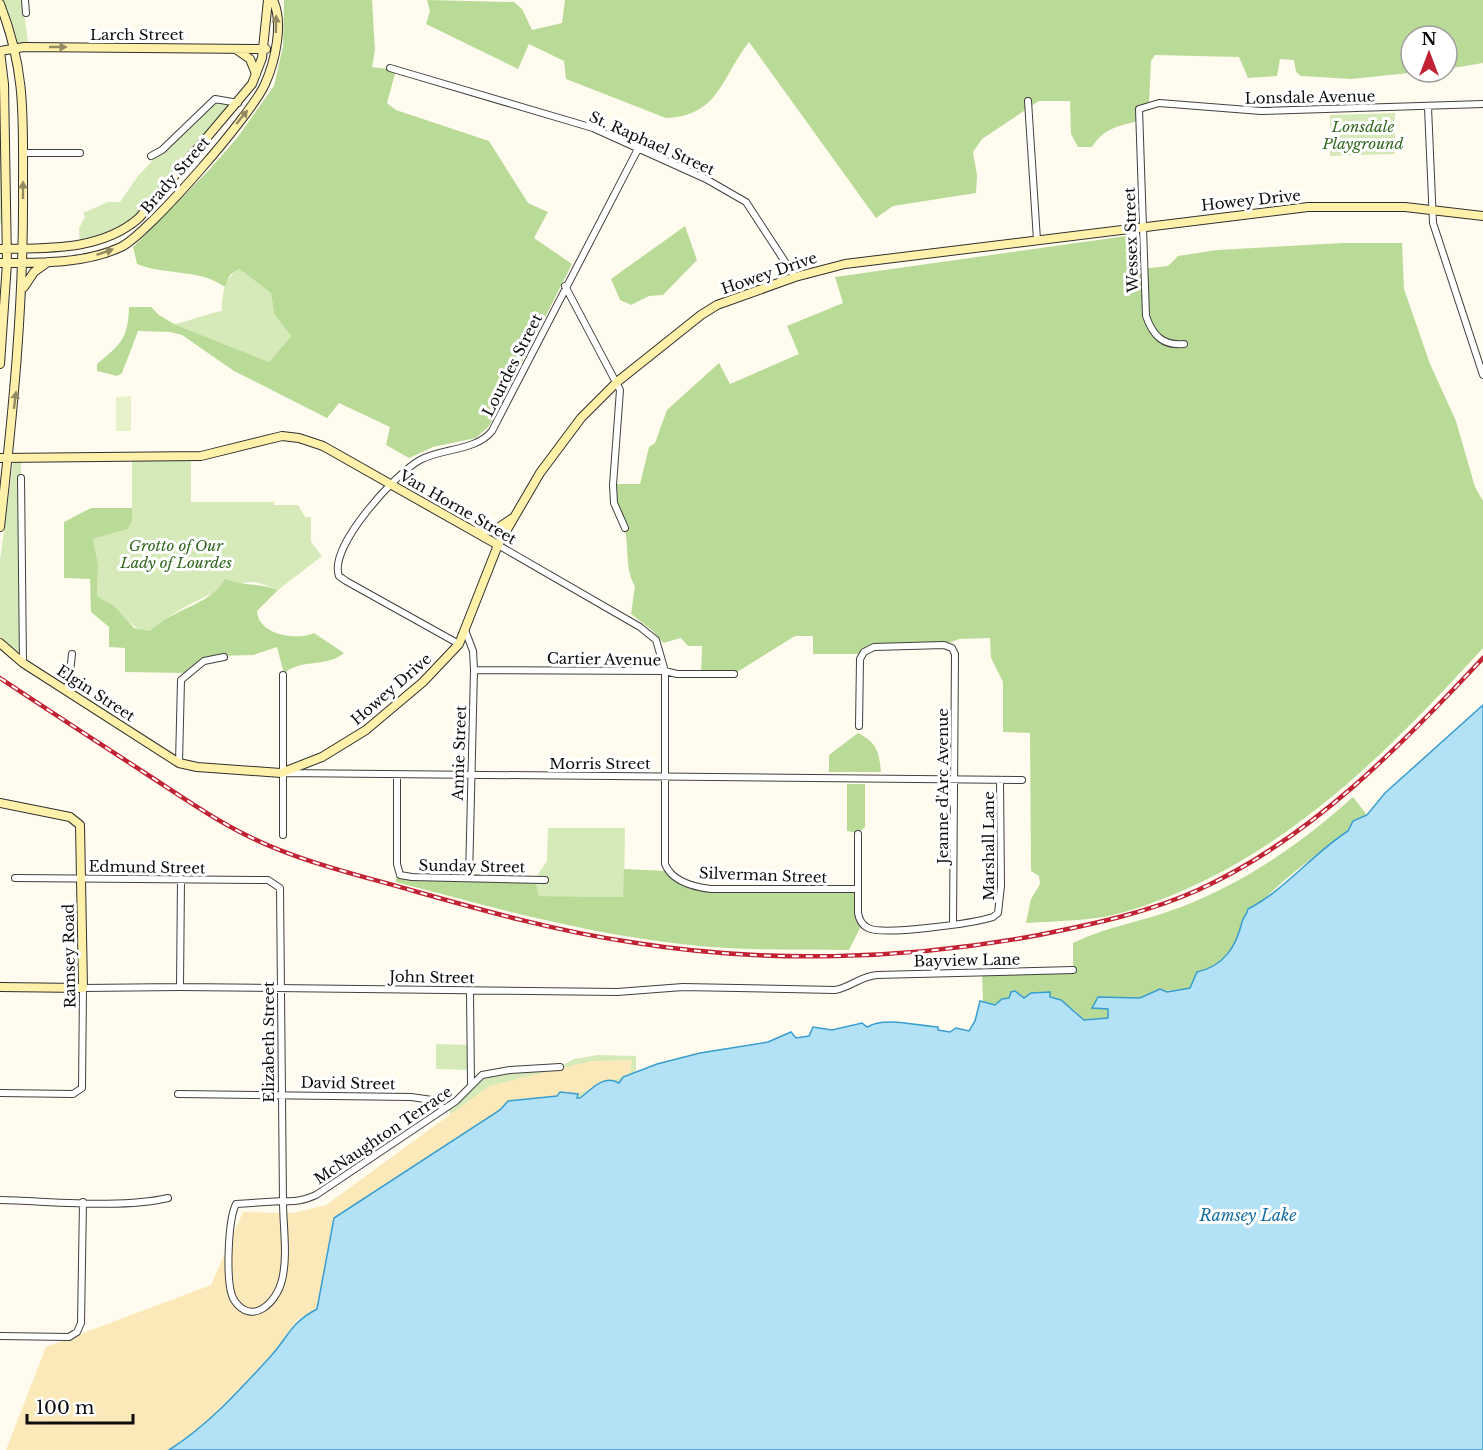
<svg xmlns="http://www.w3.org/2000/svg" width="1483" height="1450" viewBox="0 0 1483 1450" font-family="'Libre Baskerville',serif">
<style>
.green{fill:#d5eab8}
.forest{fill:#badb97}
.sand{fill:#fce9ba}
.pitch{fill:#e6f1ca}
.water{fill:#b3e2f7;stroke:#389dd0;stroke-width:1.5}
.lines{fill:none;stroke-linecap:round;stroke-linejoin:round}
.street-casing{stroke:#414141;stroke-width:8}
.secondary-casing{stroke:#303030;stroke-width:10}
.street{stroke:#fff;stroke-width:6}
.secondary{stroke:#fff0aa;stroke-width:8}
.rail-casing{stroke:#c12334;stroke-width:4.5}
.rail{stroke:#fff;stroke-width:2;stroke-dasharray:7;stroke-linecap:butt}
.oneway{fill:#938a64}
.labels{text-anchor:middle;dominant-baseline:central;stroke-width:6;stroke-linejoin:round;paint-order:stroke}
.street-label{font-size:15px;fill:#0e0e0e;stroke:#fff}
.park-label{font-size:15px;font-style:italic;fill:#31671d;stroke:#fff}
.water-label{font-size:16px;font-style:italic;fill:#146ea3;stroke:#fff}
</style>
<rect width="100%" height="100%" fill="#fffbef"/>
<path class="green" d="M0,0H23C23,17 28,30 28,48L16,49Z
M0,55L5,213L0,225Z
M215,99L238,102L126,229L80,244L79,228L85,217L83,213L108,202H120L138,176L152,161L153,155Z
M1395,113V154L1330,156V115Z
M239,269L271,293L274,314L291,336L269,362L174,324C191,321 205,314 222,311C222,294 224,279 239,269Z
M191,456V502H274V505H298L305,517H311V542L322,556L278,590C269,586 260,582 251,582C227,583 167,614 150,631C131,631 124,614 110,604C106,601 101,599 97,596L98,564L93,539L128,529L132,521V457Z
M14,457H21L22,578L26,661L0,637V560Z
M548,828H625L624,897L539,896L535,879L547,861Z
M436,1044L471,1045V1070L436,1069Z
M598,1055L636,1056V1072L623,1077L619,1083L589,1089L580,1098L576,1099L578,1094H567L464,1133L446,1107L478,1077L561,1066L574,1059Z"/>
<path class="forest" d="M284,0H372L375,50L372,67L396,70L387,103L396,110L489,141L528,203L548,212L534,238L572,264L501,404L489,426L476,438L433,447L409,458L386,445L390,427L339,403L327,418L234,371L182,335L170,332L138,331L122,373L117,376L97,371V364C121,344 128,339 129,307H151L159,315L174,324L269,362L291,336L274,314L271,293L239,269L230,275L225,287C198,268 167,276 137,264L133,247L210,169L237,138L274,86L283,46Z
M427,0L514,2L522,9L532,30L562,23L565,0H1483V63L1447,69V36H1411V72H1419L1351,79L1301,76L1296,72L1294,60L1280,59L1277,76L1248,78L1239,57L1155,55L1151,61L1149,104L1138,109L1139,121C1118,126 1104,128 1092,147H1078L1071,134L1070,101H1039L982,139L973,152L977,175L976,193L893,206L876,218L749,42C721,78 719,116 666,118L566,79L564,61L529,44L518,69L426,24L430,11Z
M685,226L697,260L663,295L649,296L631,305L620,300L611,279Z
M1126,236L1142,251L1143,269L1168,266L1178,256L1217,250L1343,243H1402L1404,289L1430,364L1456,421L1475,487L1483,501V648C1381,760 1271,870 1121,913C1091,921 1058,921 1026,923L1031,899L1040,884L1039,876L1031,871L1030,733L1003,732V682L991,658L990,638L959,639L944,645L874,647L862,654H813V636H795L734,674H701L702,646H688L681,638L663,643L653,631L631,614L635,586C625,570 629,549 625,530C622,515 616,501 613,484H640L649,447L655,443L667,410L719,363L730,384L799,354L787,326L843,303L835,277Z
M91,508H132V521L128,529L93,539L98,564L97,596L114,606L134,628L150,631C173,608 210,606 225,579C242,586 260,583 278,590L257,611C258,635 297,641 314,633L344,653C327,668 299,658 284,674L277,647L253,655L214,656L187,673L125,672V648L109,647V627L91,612L90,579L64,578V522Z
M858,733C877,743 879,751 881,772H829V755Z
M847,784H865V827L858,833L847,831Z
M1353,797L1367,815L1353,821L1348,831C1333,841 1264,894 1259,906L1248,909L1242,923V930L1233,950L1211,968L1197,972L1190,988L1157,992L1140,998L1098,997L1109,1009L1108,1018L1084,1020C1071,1004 1042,986 1024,998L1011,992L1009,998L1002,999L996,1005L983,1001L982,971L1073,970V943C1107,926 1146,921 1181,907C1246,882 1302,843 1353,797Z
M624,869L669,871L677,878L699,887L857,889L862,924L849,950C793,949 737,951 681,944C584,933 490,907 396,882V877L535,879L539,896L623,897Z"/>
<path class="sand" d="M632,1060L630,1074L582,1092L516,1103L334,1218L317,1309L298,1319L272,1355L194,1435L169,1450H6L46,1347L211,1285L243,1212L293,1213L326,1205L489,1086L591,1061Z"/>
<path class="pitch" d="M131,396V431H116V397Z"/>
<path class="water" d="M1483,705V1450H169C207,1426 239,1391 270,1357C290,1335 289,1324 317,1309L334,1218L500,1110L508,1101L557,1096L560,1092L578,1094L577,1098H580C591,1090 603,1074 619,1083L623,1077L657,1064L700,1053L768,1042L791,1032L796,1038L809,1036L813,1027L832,1030L862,1023L867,1027C885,1016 918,1026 938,1027V1030L950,1032L956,1028L969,1031L975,1021L980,1001L995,1005L1002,999L1009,998L1011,992L1015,991L1024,998L1031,993L1050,992V997L1061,1000L1084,1020L1108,1018V1009L1092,1008L1098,997L1140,998L1160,989L1167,992L1190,988L1197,972C1224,966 1236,947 1242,922C1243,917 1247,915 1248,909C1284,891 1312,854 1348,831L1353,821L1367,815L1385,793Z"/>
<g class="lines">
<g class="street-casing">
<path id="street" d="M25,0L26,13
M390,68L593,128L706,179L746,202L795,277
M1028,101L1037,240
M1428,107L1433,223L1483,375
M23,153H80
M151,156L162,150L215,99L238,103
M565,286L620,390L613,485L614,503L625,528
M1184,344C1163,346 1153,336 1146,316L1139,109L1159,103L1261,111L1483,104
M21,478L23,663
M498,545L640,627L656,640L665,671V864C672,882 694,887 711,889H858
M465,630L473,651L474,670L469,878
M459,644L346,581L339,576C328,547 395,474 420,460C442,448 476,451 492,431L639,147
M474,670L665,671L677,674H734
M66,689L69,682L72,654
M859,726L860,659L864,652L874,647L944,645L952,648L955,654L953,924
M179,763L181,680L204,661L224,657
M284,773L1022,780
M397,775V864L400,875L412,877L545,880
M858,834V913C859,919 862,925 868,928C883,936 975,923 993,917L998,913L1001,886L1000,780
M283,835V675
M15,878L268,880L280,888L283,1201C283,1226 288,1256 282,1280C277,1302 252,1327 234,1300C225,1285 228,1220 236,1204L283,1201C296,1202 304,1200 316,1195L456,1101L482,1075L510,1070L560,1067
M180,987L181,879
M470,991L471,1084
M0,1093L73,1094L82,1088L83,988L180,987L617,992L683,987L835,990C851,987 861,976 877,975L1073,970
M178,1094L411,1097L432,1100L443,1108
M0,1200C49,1201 121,1209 168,1198
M0,1336L69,1337L77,1332L81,1323L83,1202"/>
</g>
<g class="secondary-casing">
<path id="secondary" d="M0,4C26,70 23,118 23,187C24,302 13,413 0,527
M237,50L250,59L256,74
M0,51L4,84L7,263L0,364
M0,51L24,47L266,49
M0,249C48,248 101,251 139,218L252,84L262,58L268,0
M0,263C39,263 85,264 121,247C149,233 252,114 265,84C275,62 284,23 273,0
M24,287L34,272L48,262
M0,458L201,456L282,436L299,438L323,446L498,545
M476,531L495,530L511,519
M0,643L23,663L179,763L197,767L281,773L322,757L366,730L423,682L459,644L498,545L540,473L581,418L617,382L701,315L717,305L795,277L845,264L1308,207H1405L1483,216
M0,803L70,817L80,825L83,988L0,987"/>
</g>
<use href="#street" class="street"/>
<use href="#secondary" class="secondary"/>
<g class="rail-casing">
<path id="rail" d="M0,678C48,710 96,741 145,773C179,795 213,819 250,837C301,862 359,875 414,891C485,911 556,931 630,942C764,964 906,960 1039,935C1093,924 1147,913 1198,890C1310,839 1400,747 1483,658"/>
</g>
<use href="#rail" class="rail"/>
</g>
<defs><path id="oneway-solid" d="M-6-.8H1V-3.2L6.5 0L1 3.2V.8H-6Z" transform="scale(1.5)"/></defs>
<g class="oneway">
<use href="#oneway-solid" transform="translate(276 24) rotate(-89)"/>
<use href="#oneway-solid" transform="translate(58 47)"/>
<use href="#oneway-solid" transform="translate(242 117) rotate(-51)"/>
<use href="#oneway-solid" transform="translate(23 190) rotate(-90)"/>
<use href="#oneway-solid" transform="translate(105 252) rotate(-19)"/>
<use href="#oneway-solid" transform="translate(15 400) rotate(-83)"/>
</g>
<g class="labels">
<g class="street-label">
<text x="137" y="34">Larch Street</text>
<text transform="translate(1310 97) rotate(-1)">Lonsdale Avenue</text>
<text transform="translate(652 143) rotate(24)">St. Raphael Street</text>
<text transform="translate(175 175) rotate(-49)">Brady Street</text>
<text transform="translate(1251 200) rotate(-6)">Howey Drive</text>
<text transform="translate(1131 240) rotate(-92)">Wessex Street</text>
<text transform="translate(769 273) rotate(-19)">Howey Drive</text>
<text transform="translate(512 365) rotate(-63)">Lourdes Street</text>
<text transform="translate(458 507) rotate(30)">Van Horne Street</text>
<text transform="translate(604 659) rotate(1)">Cartier Avenue</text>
<text transform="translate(391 689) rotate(-41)">Howey Drive</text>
<text transform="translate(96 693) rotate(33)">Elgin Street</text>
<text transform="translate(459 753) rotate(-88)">Annie Street</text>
<text x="600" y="763">Morris Street</text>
<text transform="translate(942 786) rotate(-90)">Jeanne d'Arc Avenue</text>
<text transform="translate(988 846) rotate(-90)">Marshall Lane</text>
<text transform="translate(472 866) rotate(1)">Sunday Street</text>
<text transform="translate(147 867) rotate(1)">Edmund Street</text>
<text transform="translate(763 875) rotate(2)">Silverman Street</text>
<text transform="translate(69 956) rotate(-91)">Ramsey Road</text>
<text transform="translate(967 960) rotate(-1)">Bayview Lane</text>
<text transform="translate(432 977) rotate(1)">John Street</text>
<text transform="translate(268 1042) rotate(-90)">Elizabeth Street</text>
<text transform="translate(348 1083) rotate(1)">David Street</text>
<text transform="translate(383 1135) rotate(-34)">McNaughton Terrace</text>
</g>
<g class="park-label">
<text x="1363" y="126">Lonsdale<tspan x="1363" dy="17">Playground</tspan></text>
<text x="176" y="545">Grotto of Our<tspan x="176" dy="17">Lady of Lourdes</tspan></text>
</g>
<g class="water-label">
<text x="1248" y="1215">Ramsey Lake</text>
</g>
</g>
<g transform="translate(1429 54)"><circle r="28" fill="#ffffff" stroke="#9f9f9f" stroke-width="1.5"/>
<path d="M0-4.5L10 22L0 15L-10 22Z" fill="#c12334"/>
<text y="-9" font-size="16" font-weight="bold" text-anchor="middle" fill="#0e0e0e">N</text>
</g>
<path d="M27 1414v9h106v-9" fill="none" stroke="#0e0e0e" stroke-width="3"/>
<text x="36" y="1414" font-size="18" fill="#0e0e0e" stroke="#ffffff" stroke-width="4.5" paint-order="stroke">100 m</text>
</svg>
